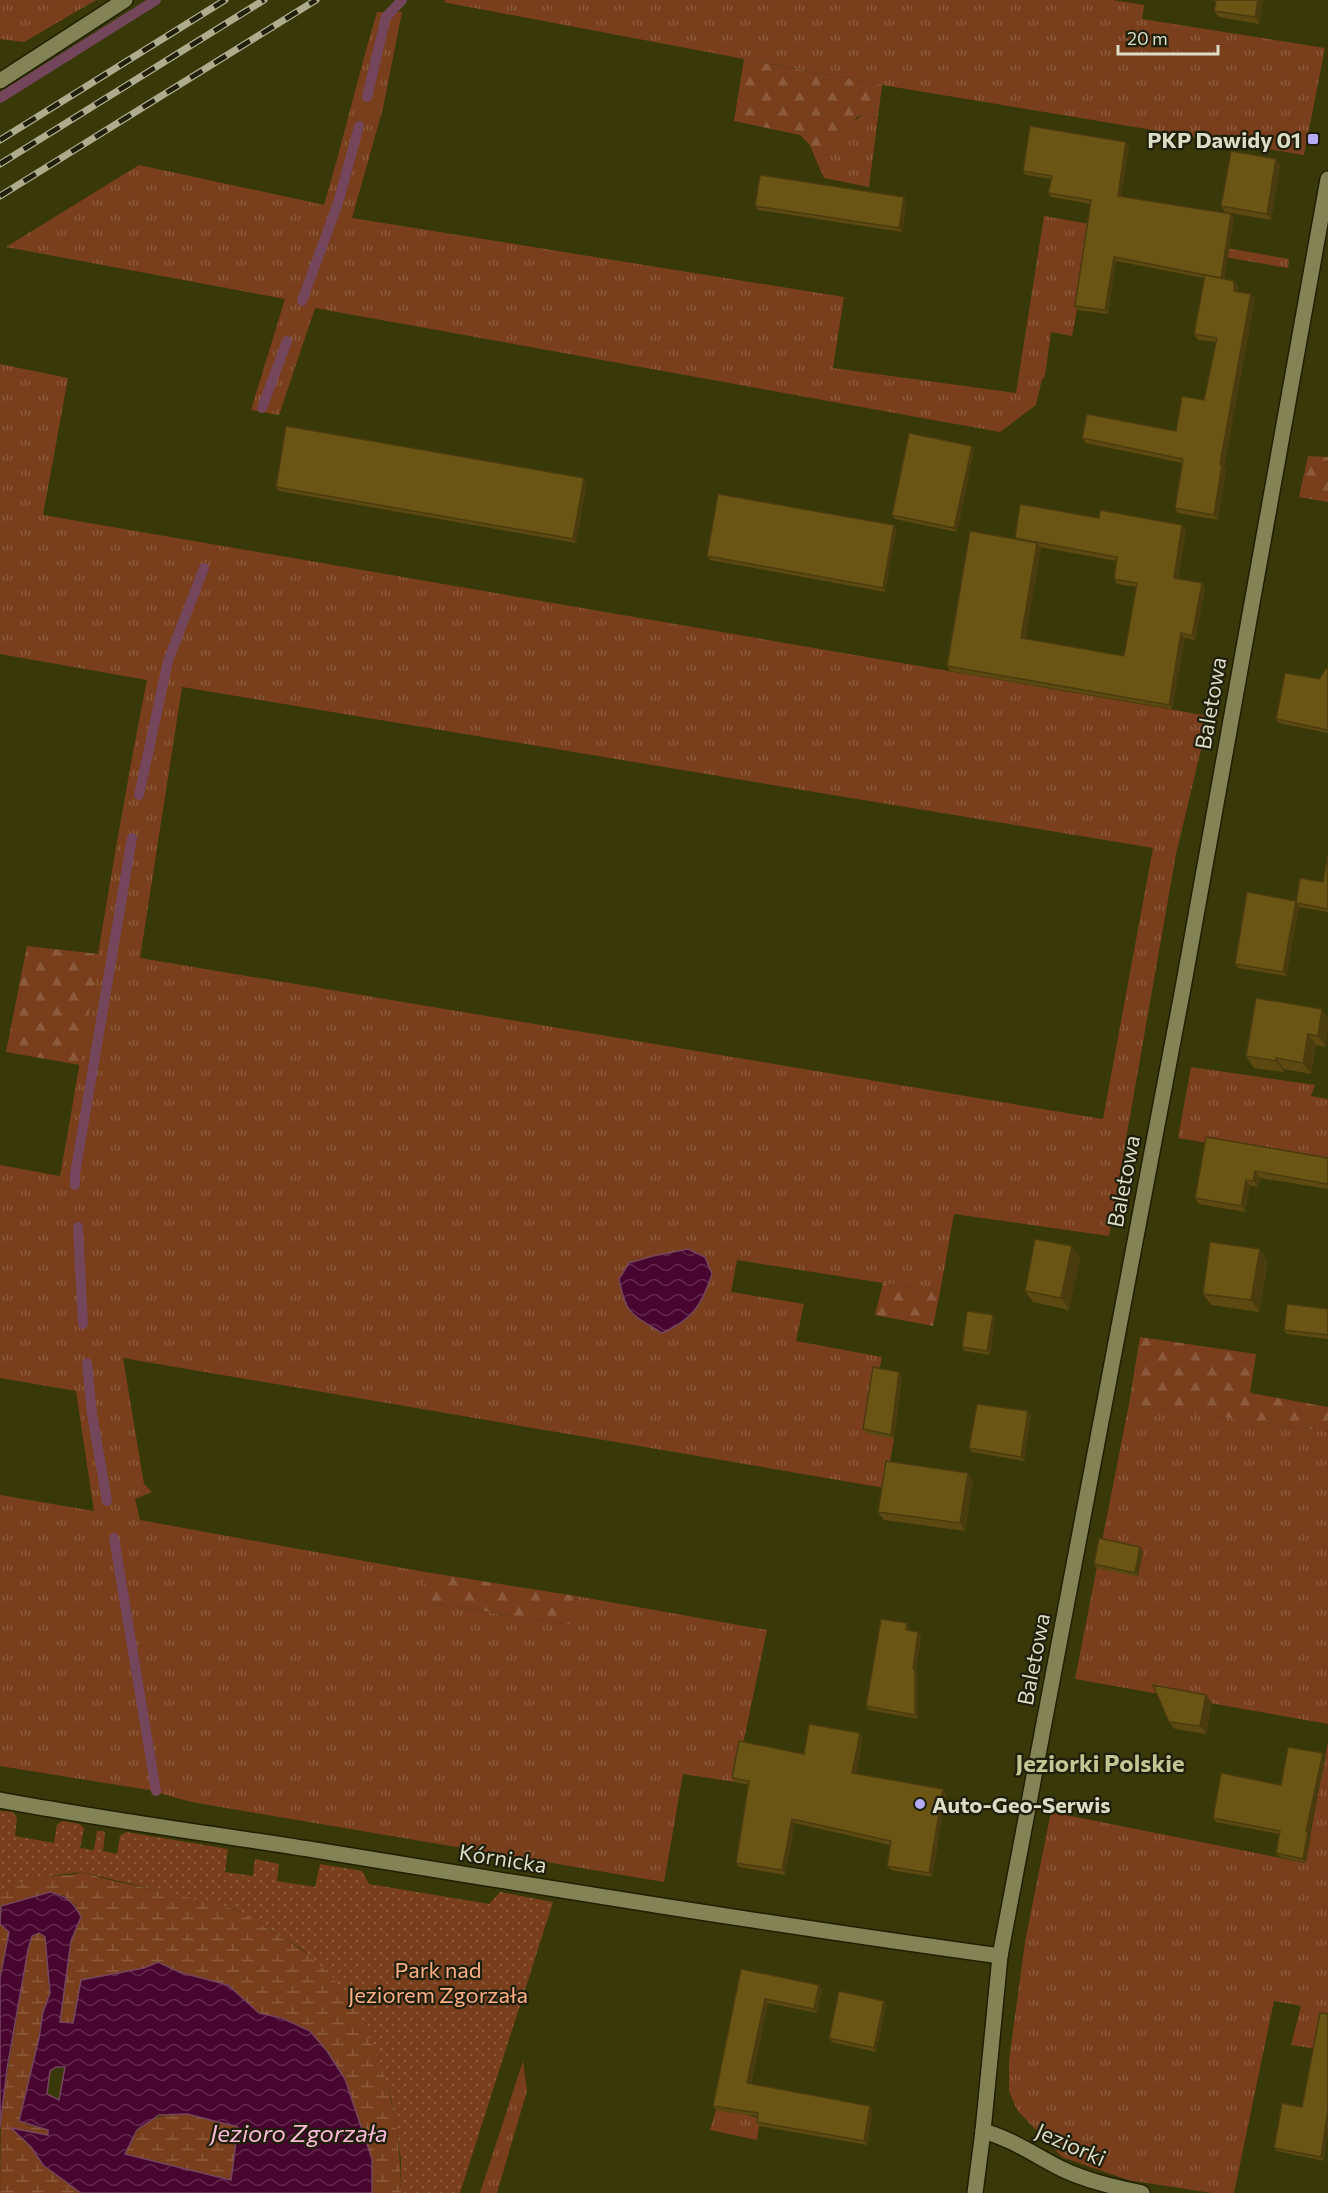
<svg xmlns="http://www.w3.org/2000/svg" width="1328" height="2193" viewBox="0 0 1328 2193" font-family="Commissioner,sans-serif">
<style>
.grass{fill:url(#grass-tufts);fill-rule:evenodd}
.forest{fill:url(#forest-firs)}
.wetland{fill:url(#wetland-marsh)}
.park{fill:url(#park-dots)}
.water{fill:url(#water-waves);stroke:#74465c;stroke-width:1.5;fill-rule:evenodd}
.lines{fill:none;stroke-linecap:round;stroke-linejoin:round}
.stream{stroke:#74465c;stroke-width:10}
.lane-casing{stroke:#201f00;stroke-width:18}
.street-casing{stroke:#201f00;stroke-width:18}
.secondary-casing{stroke:#201f00;stroke-width:18}
.lane{stroke:#838456;stroke-width:15}
.street{stroke:#838456;stroke-width:15}
.secondary{stroke:#838456;stroke-width:15}
.rail-casing{stroke:#adad8e;stroke-width:7}
.rail{stroke:#1f1f0c;stroke-width:4.5;stroke-dasharray:14;stroke-linecap:butt}
.wall{fill:#5c4912;fill-rule:evenodd}
.shaded-wall{fill:#4b3c0f}
.building{fill:#6b5515;stroke:#4b3c0f;stroke-width:1.5}
.poi-dot{fill:#b5acf8;stroke:#1f1f0c;stroke-width:2}
.labels{text-anchor:middle;dominant-baseline:central;stroke-width:4.5;stroke-linejoin:round;paint-order:stroke}
.poi-label{font-size:22px;font-weight:bold;fill:#dcddc5;stroke:#1f1f0c;text-anchor:end}
.street-label{font-size:22px;fill:#dcddc5;stroke:#1f1f0c}
.park-label{font-size:22px;fill:#feaf85;stroke:#1f1f0c}
.neighbourhood-label{font-size:24px;font-weight:bold;fill:#c4c594;stroke:#1f1f0c}
.water-label{font-size:24px;font-style:italic;fill:#f9bad8;stroke:#1f1f0c}
</style>
<defs>
<pattern id="grass-tufts" width="24" height="20" patternUnits="userSpaceOnUse" patternTransform="scale(1.5)"><rect width="24" height="20" fill="#793f1c"/><path d="M3 7l-1-3M5 7V3M7 7l1-3M15 17l-1-3M17 17v-4M19 17l1-3" fill="none" stroke="#8b5a3c"/></pattern>
<pattern id="forest-firs" width="22" height="20" patternUnits="userSpaceOnUse" patternTransform="scale(1.5)"><rect width="22" height="20" fill="#793f1c"/><path d="M5 1l3.5 6h-7zM16 11l3.5 6h-7z" fill="#8b5a3c"/></pattern>
<pattern id="wetland-marsh" width="20" height="14" patternUnits="userSpaceOnUse" patternTransform="scale(1.5)"><rect width="20" height="14" fill="#793f1c"/><path d="M1 5h8M5 5V1M11 12h8M15 12V8" fill="none" stroke="#8b5a3c"/></pattern>
<pattern id="park-dots" width="8" height="8" patternUnits="userSpaceOnUse" patternTransform="scale(1.5)"><rect width="8" height="8" fill="#793f1c"/><path d="M2 2h.1M6 6h.1" fill="none" stroke="#8b5a3c" stroke-width="1.8" stroke-linecap="round"/></pattern>
<pattern id="water-waves" width="16" height="10" patternUnits="userSpaceOnUse" patternTransform="scale(1.5)"><rect width="16" height="10" fill="#48052f"/><path d="M0 5q4-4 8 0t8 0" fill="none" stroke="#62294c"/></pattern>
</defs>
<rect width="100%" height="100%" fill="#393808"/>
<path class="grass" d="M0,0H96L24,42L0,39Z
M446,0H1113L1144,5L1142,19L1325,48L1304,155L882,85L443,2Z
M377,12H402L383,108L352,218L844,297L833,368L1016,393L1044,216L1289,259L1288,268L1120,239L1077,309L1072,336L1051,332L1045,376L1042,379L1036,405L1000,432L315,308L279,415L251,410L285,299L6,247L139,165L324,205C343,141 358,76 377,12Z
M862,115L878,117L869,187L824,178L816,160L836,149L850,125Z
M0,364L68,378L43,515L1209,716L1176,854L1109,1236L954,1214L940,1292L737,1260L731,1292L804,1304L796,1341L882,1357L879,1372L894,1439L885,1488L123,1358L144,1484L152,1492L135,1499L140,1520L425,1572V1602L571,1625L576,1596L767,1630L735,1782L683,1774L664,1882L191,1802L149,1790L0,1766V1495L94,1511L76,1391L0,1378V1165L60,1176C90,1011 114,845 147,680L0,654ZM182,687L1153,848L1103,1119L140,958Z
M1191,1067L1315,1085L1311,1096L1328,1099V1163L1178,1138Z
M1129,1404L1328,1432V1724L1075,1679Z
M1328,1742V2058L1317,2049L1291,2045L1301,2006L1274,2001L1234,2193H1212L1128,2180L1062,2157L1017,2110L1009,2091V2061L1025,1942L1051,1812L1305,1863Z
M523,2061L527,2091L497,2193H480Z
M716,2110L735,2113L736,2111L760,2119L757,2140L710,2130Z"/>
<path class="forest" d="M744,59L882,85L878,117L862,115L857,117L836,149L816,160L810,145L800,135L734,121Z
M1308,456L1328,457V502L1299,497Z
M27,946L99,954L80,1065L6,1052Z
M883,1283L940,1292L933,1326L875,1315Z
M1140,1337L1256,1354L1250,1393L1328,1407V1432L1129,1404Z
M425,1572L576,1596L572,1625L425,1602Z"/>
<path class="wetland" d="M82,1872C131,1888 184,1892 233,1909C247,1913 260,1924 273,1932C294,1944 314,1957 331,1975C382,2032 401,2119 401,2193H372V2159L282,2018L259,2013L228,1985L179,1972L158,1962L144,1968L73,2024L60,2022L71,1941L81,1917L75,1905L63,1895L1,1906L0,1914V1892C13,1887 27,1880 40,1877C54,1874 71,1877 82,1872Z
M0,1924L9,1932L0,1978Z
M39,1932L45,1937L50,1993L43,2012L39,2038L24,2101L27,2125L48,2130V2136L12,2129L31,2147L43,2165L81,2193H0L1,2111L28,1950L32,1936Z
M187,2114L238,2127L231,2180L124,2154C142,2120 148,2116 187,2114Z"/>
<path class="park" d="M0,1811L13,1812L17,1818L15,1836L54,1843L57,1824L63,1821L80,1824L84,1829L80,1848L94,1850L97,1831H104L105,1834L103,1851L117,1854L120,1836L126,1832L228,1849L225,1872L253,1876L255,1859L279,1864L277,1881L315,1887L320,1864L362,1871L369,1884L489,1904L500,1892L553,1902L460,2193H401V2159L391,2098L377,2054L355,2009L331,1975L302,1949L235,1909L82,1872L39,1877L0,1892Z"/>
<path class="water" d="M688,1249L705,1257L712,1274C702,1305 692,1320 662,1333C632,1314 626,1316 619,1279L629,1263L653,1256Z
M50,1892C67,1896 74,1903 81,1917L71,1941L60,2022L73,2023L81,1980L144,1968L158,1962L179,1972L228,1985L259,2013L282,2018L310,2031L327,2051L345,2079L372,2159V2193H81L43,2165L31,2147L11,2128L48,2135V2130L19,2121L39,2038L43,2012L50,1993L45,1937L39,1933L32,1936L28,1950L7,2069L0,2127V1978L9,1932L0,1924L1,1906ZM56,2067H65L59,2100L47,2094L50,2071ZM187,2114L238,2127L231,2180L125,2154L137,2130L159,2115Z"/>
<g class="lines">
<path class="stream" d="M367,97L386,17L402,0
M0,98L156,0
M302,301L338,203L359,126
M262,408L287,341
M139,795L168,661L204,568
M75,1185V1174L132,838
M78,1227L83,1324
M87,1363L92,1414L107,1501
M114,1538L156,1791"/>
<g class="lane-casing">
<path id="lane" d="M0,81L125,0"/>
</g>
<g class="street-casing">
<path id="street" d="M0,1800C107,1820 214,1834 321,1851C547,1888 774,1925 1000,1956
M983,2131C1012,2139 1036,2156 1062,2169C1087,2181 1115,2187 1142,2193"/>
</g>
<g class="secondary-casing">
<path id="secondary" d="M975,2193L983,2131L1000,1956L1183,988L1328,179"/>
</g>
<use href="#lane" class="lane"/>
<use href="#street" class="street"/>
<use href="#secondary" class="secondary"/>
<g class="rail-casing">
<path id="rail" d="M0,140L225,0
M0,164L264,0
M0,196L316,0"/>
</g>
<use href="#rail" class="rail"/>
</g>
<path class="wall" d="M1210,0H1263L1259,24L1219,17L1214,11L1216,1Z
M1129,146L1121,196L1234,218L1224,278L1238,286V291L1251,294L1255,299L1224,467L1226,469L1218,520L1178,513L1175,508L1182,463L1086,443L1082,438L1176,431L1204,400L1216,342L1198,340L1194,334L1204,278L1116,261L1108,314L1077,310L1075,306L1091,204L1051,197L1048,193L1051,179L1026,175L1023,171Z
M1280,165L1271,220L1225,212L1221,206Z
M907,201L902,232L758,210L755,206Z
M974,450L957,532L895,519L892,515Z
M584,478L587,482L576,543L279,491L276,487Z
M1099,518L1186,530L1178,578L1202,583L1205,588L1195,640L1185,638L1172,709L950,671L947,666L1016,540L1015,538ZM1039,547L1117,561L1114,579L1117,584L1137,587L1124,656L1025,639L1041,548Z
M894,525L896,529L885,592L710,560L707,556Z
M1328,666V733L1279,723L1276,719L1319,679Z
M1328,854V912L1299,907L1286,976L1238,968L1235,964L1296,901L1323,882Z
M1328,1018L1326,1047L1316,1045L1311,1074L1284,1069V1072L1254,1068L1246,1056Z
M1206,1137L1328,1158V1189L1260,1178L1258,1187L1250,1186L1245,1212L1199,1204L1195,1198Z
M1072,1246L1080,1257L1069,1310L1033,1302L1025,1291Z
M1268,1261L1259,1312L1211,1305L1203,1294Z
M1328,1309V1339L1287,1334L1284,1330Z
M993,1315L995,1319L990,1355L965,1351L962,1347Z
M902,1376L894,1439L866,1433L863,1429Z
M1028,1411L1031,1415L1024,1461L972,1452L969,1448Z
M973,1480L965,1531L884,1520L878,1512Z
M1143,1551L1138,1577L1096,1568L1094,1564Z
M909,1627V1630L921,1636L916,1670L918,1673V1719L869,1710L866,1706Z
M1212,1703L1206,1734L1175,1729L1169,1722Z
M860,1733L863,1737L856,1773L946,1793L932,1877L891,1870L887,1866L890,1845L795,1823L785,1875L739,1867L736,1863L749,1785L735,1782L732,1778L804,1754Z
M1323,1753L1326,1757L1309,1833L1311,1835L1306,1863L1279,1857L1276,1853L1279,1834L1216,1822L1213,1818L1281,1785Z
M741,1969L822,1989L817,2013L768,2003L751,2084L870,2106L873,2110L867,2145L759,2126L757,2122V2116L716,2110L713,2106Z
M886,2005L876,2052L832,2042L829,2038Z
M1302,2107L1324,2161L1277,2151L1274,2148Z"/>
<path class="shaded-wall" d="M1258,0H1263L1259,24L1255,17Z
M1126,142L1129,146L1121,200L1118,196Z
M1276,159L1280,165L1271,220L1267,214Z
M904,197L907,201L902,232L899,228Z
M1231,214L1234,218L1224,282L1221,278Z
M1114,257L1116,261L1108,314L1105,310Z
M1234,281L1238,286L1237,296L1234,291Z
M1251,294L1255,299L1224,467L1226,469L1218,520L1214,515L1220,464Z
M972,446L974,450L957,532L954,528Z
M584,478L587,482L576,543L573,539Z
M894,525L896,529L885,592L883,588Z
M1182,525L1186,530L1177,582L1174,578Z
M1037,543L1041,548L1025,643L1021,638Z
M1202,583L1205,588L1195,640L1192,636Z
M1181,633L1185,638L1172,709L1169,705Z
M1296,903L1299,907L1286,976L1283,972Z
M1322,1009L1328,1018V1031L1326,1047L1318,1036Z
M1308,1034L1316,1045L1311,1074L1303,1063Z
M1276,1058L1284,1069V1072L1276,1061Z
M1255,1171L1260,1178L1258,1187L1253,1181Z
M1246,1180L1250,1186L1245,1212L1241,1206Z
M1072,1246L1080,1257L1069,1310L1061,1298Z
M1260,1249L1268,1261L1259,1312L1251,1300Z
M993,1315L995,1319L990,1355L987,1351Z
M899,1372L902,1376L894,1439L891,1435Z
M1028,1411L1031,1415L1024,1461L1021,1457Z
M968,1473L973,1480L965,1531L960,1523Z
M1140,1547L1143,1551L1138,1577L1135,1573Z
M907,1623L909,1627L908,1634L906,1630Z
M918,1632L921,1636L916,1670L918,1673V1719L915,1715L913,1669Z
M1206,1695L1212,1703L1206,1734L1200,1726Z
M860,1733L863,1737L855,1777L852,1773Z
M1323,1753L1326,1757L1309,1833L1311,1835L1306,1863L1303,1859L1306,1831Z
M943,1789L946,1793L932,1877L929,1873Z
M792,1819L795,1823L785,1875L782,1870Z
M819,1985L822,1989L817,2013L814,2009Z
M765,1999L768,2003L750,2087L747,2083Z
M884,2001L886,2005L876,2052L874,2048Z
M870,2106L873,2110L867,2145L864,2141Z
M1328,2109V2131L1324,2161L1321,2157Z"/>
<path class="building" d="M1216,0H1258L1255,17L1214,11Z
M1030,126L1126,142L1118,196L1231,214L1221,278L1114,257L1105,310L1075,306L1091,200L1048,193L1052,176L1023,171Z
M1231,151L1276,159L1267,214L1221,206Z
M760,175L904,197L899,228L755,206Z
M1205,275L1234,281V291L1251,294L1220,464H1222L1214,515L1175,508L1183,459L1082,438L1087,414L1176,431L1182,396L1204,400L1217,338L1194,334Z
M286,426L584,478L573,539L276,487Z
M909,433L972,446L954,528L892,515Z
M718,494L894,525L883,588L707,556Z
M1020,504L1099,518L1100,510L1182,525L1174,578L1202,583L1192,636L1181,633L1169,705L947,666L970,531L1037,543L1021,638L1124,656L1137,583L1114,579L1117,557L1015,538Z
M1328,666V730L1276,719L1285,673L1319,679Z
M1328,854V909L1296,903L1300,878L1323,882Z
M1247,892L1296,901L1283,972L1235,964Z
M1256,998L1322,1009L1318,1036L1308,1034L1303,1063L1276,1058V1061L1246,1056Z
M1206,1137L1328,1158V1184L1255,1171L1253,1181L1246,1180L1241,1206L1195,1198Z
M1035,1239L1072,1246L1061,1298L1025,1291Z
M1210,1242L1260,1249L1251,1300L1203,1294Z
M1287,1304L1328,1309V1335L1284,1330Z
M967,1311L993,1315L987,1351L962,1347Z
M873,1367L899,1372L891,1435L863,1429Z
M977,1404L1028,1411L1021,1457L969,1448Z
M886,1461L968,1473L960,1523L878,1512Z
M1099,1538L1140,1547L1135,1573L1094,1564Z
M881,1619L907,1623L906,1630L918,1632L913,1669H915V1715L866,1706Z
M1153,1685L1206,1695L1200,1726L1169,1722Z
M809,1724L860,1733L852,1773L943,1789L929,1873L887,1866L891,1841L792,1819L782,1870L736,1863L749,1781L732,1778L739,1741L804,1754Z
M1288,1747L1323,1753L1306,1831H1308L1303,1859L1276,1853L1280,1831L1213,1818L1221,1773L1281,1785Z
M741,1969L819,1985L814,2009L765,1999L747,2083L870,2106L864,2141L757,2122L758,2113L713,2106Z
M839,1991L884,2001L874,2048L829,2038Z
M1320,2013L1328,2014V2109L1321,2157L1274,2148L1282,2103L1302,2107Z"/>
<g class="poi-dot">
<rect x="1307" y="133" width="12" height="12" rx="3"/>
<circle cx="920" cy="1804" r="6"/>
</g>
<g class="labels">
<g class="poi-label">
<text x="1301" y="139">PKP Dawidy 01</text>
<text x="932" y="1804" text-anchor="start">Auto-Geo-Serwis</text>
</g>
<g class="street-label">
<text transform="translate(1210 703) rotate(-80)">Baletowa</text>
<text transform="translate(1123 1181) rotate(-79)">Baletowa</text>
<text transform="translate(1033 1659) rotate(-79)">Baletowa</text>
<text transform="translate(503 1858) rotate(9)">Kórnicka</text>
<text transform="translate(1071 2144) rotate(24)">Jeziorki</text>
</g>
<g class="park-label">
<text x="438" y="1969">Park nad<tspan x="438" dy="25">Jeziorem Zgorzała</tspan></text>
</g>
<g class="neighbourhood-label">
<text x="1100" y="1762">Jeziorki Polskie</text>
</g>
<g class="water-label">
<text x="299" y="2132">Jezioro Zgorzała</text>
</g>
</g>
<path d="M1118 45v9h100v-9" fill="none" stroke="#dcddc5" stroke-width="3"/>
<text x="1127" y="45" font-size="18" fill="#dcddc5" stroke="#1f1f0c" stroke-width="4.5" paint-order="stroke">20 m</text>
</svg>
